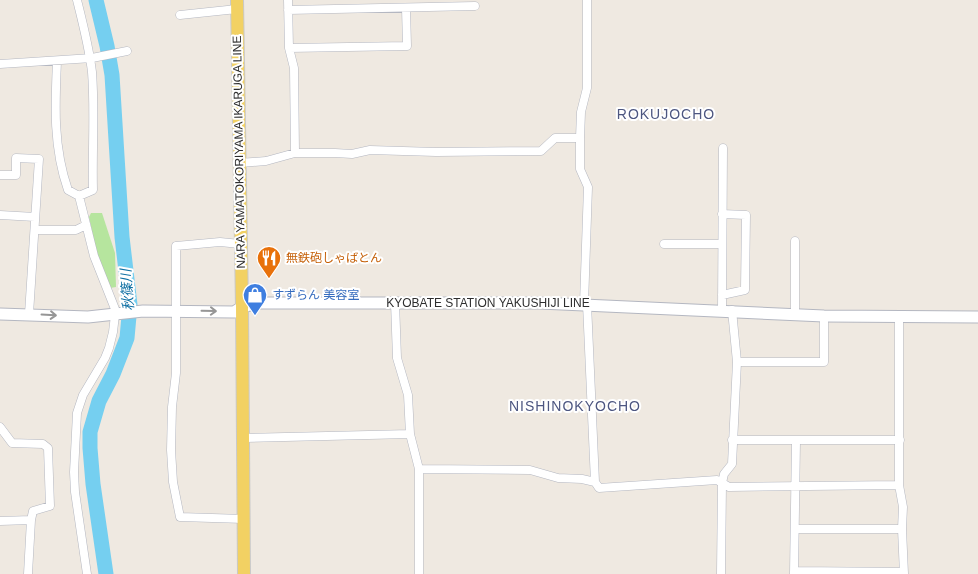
<svg xmlns="http://www.w3.org/2000/svg" width="978" height="574" viewBox="0 0 978 574" font-family="Helvetica,'Noto Sans JP',sans-serif">
<style>
.green{fill:#b6e59e}
.lines{fill:none;stroke-linecap:round;stroke-linejoin:round}
.river{stroke:#75cff0;stroke-width:15}
.minor-casing{stroke:#b4b7c1;stroke-width:9}
.secondary-casing{stroke:#b4b7c1;stroke-width:13}
.primary-casing{stroke:#c9c9c9;stroke-width:14}
.minor{stroke:#fff;stroke-width:8}
.secondary{stroke:#fff;stroke-width:11}
.primary{stroke:#f2d163;stroke-width:12}
.oneway{stroke:#969696}
.labels{text-anchor:middle;dominant-baseline:central;stroke-width:4;stroke-linejoin:round;paint-order:stroke}
.street-label{font-size:12px;fill:#2e2e2e;stroke:#fff}
.food-label{font-size:12px;fill:#c56008;stroke:#fff;text-anchor:start}
.shop-label{font-size:12px;fill:#366cbe;stroke:#fff;text-anchor:start}
.neighbourhood-label{font-size:14px;letter-spacing:1px;fill:#4d5680;stroke:#fff}
.water-label{font-size:14px;font-style:italic;fill:#0d6fa3;stroke:#fff}
</style>
<rect width="100%" height="100%" fill="#efe9e1"/>
<path class="green" d="M91,213H102L115,253L116,287L110,288L97,255L89,217Z"/>
<g class="lines">
<path class="river" d="M96,0L107,46L112,75L122,237L130,305L127,338L113,374L99,401L90,432V448L93,484L106,574"/>
<g class="minor-casing">
<path id="minor" d="M77,0C83,24 89,47 92,72C95,111 92,151 93,190L79,196
M288,0L289,48L294,68L295,153
M288,10L475,6
M180,15L237,9
M289,48L407,46L406,8
M57,61C55,105 53,147 68,190L79,196L94,256L117,314L115,315L113,332L109,348L105,358L83,395L77,413L74,472L75,492L87,574
M0,64L92,58L127,51
M239,163L266,161L295,153H335L352,154L370,150L436,152L541,151L555,138H580
M0,175H16V158L39,159L29,314
M0,215L35,217
M35,230H76L86,225
M240,244L220,242L176,246V373L172,407L171,450L173,482L180,517L244,519
M664,244H722
M722,295L745,290L746,215L722,214
M395,302L397,358L408,395L410,434L419,469V574
M584,304L588,187L580,169V138L581,112L587,88V0
M587,304L595,482L599,488L717,480L729,487L899,485
M722,310L723,148
M795,315V241
M899,316V485L903,507L902,529L904,574
M737,362H824V316
M0,427L12,443L43,444L48,448L50,506L33,511L31,520L28,574
M243,438L410,434
M732,440H900
M419,469L530,470L558,478L582,479L595,482
M0,521L31,520
M795,529H902
M794,571L904,572
M721,574L722,483L724,474L732,464L737,362L732,310
M794,574L796,441"/>
</g>
<g class="secondary-casing">
<path id="secondary" d="M0,314L88,317L143,311L234,312L242,307L259,303H540L824,316L978,317"/>
</g>
<g class="primary-casing">
<path id="primary" d="M237,0L242,307L244,574"/>
</g>
<use href="#minor" class="minor"/>
<use href="#secondary" class="secondary"/>
<use href="#primary" class="primary"/>
</g>
<defs><path id="oneway-shaft" d="M-6 0H5M1.5-3L5.5 0L1.5 3" fill="none" stroke-width="1.6" stroke-linecap="round" stroke-linejoin="round" transform="scale(1.25)"/></defs>
<g class="oneway">
<use href="#oneway-shaft" transform="translate(209 311) rotate(1)"/>
<use href="#oneway-shaft" transform="translate(49 315) rotate(3)"/>
</g>
<defs>
<g id="restaurant-pin" transform="scale(1.25)"><path d="M0 17L-7.5 6A9.5 9.5 0 1 1 7.5 6Z" fill="#e8710a" stroke="#fff"/><path d="M-5-6h1v4h1v-4h1v4h1v-4h1v5L-1.5 .5V6h-2V.5L-5-1ZM5-6V6H3V1.5H1.5Q1.5-4 5-6Z" fill="#fff"/></g>
<g id="shop-pin" transform="scale(1.25)"><path d="M0 17L-7.5 6A9.5 9.5 0 1 1 7.5 6Z" fill="#3f7fe0" stroke="#fff"/><path d="M-5-2.5h2.3a2.7 3.5 0 0 1 5.4 0H5L5.5 6h-11ZM-1.5-2.5h3a1.5 2.3 0 0 0-3 0Z" fill="#fff"/></g>
</defs>
<g fill-rule="evenodd">
<use href="#restaurant-pin" x="269" y="258"/>
<use href="#shop-pin" x="255" y="295"/>
</g>
<g class="labels">
<g class="street-label">
<text transform="translate(239 152) rotate(-91)">NARA YAMATOKORIYAMA IKARUGA LINE</text>
<text x="488" y="303">KYOBATE STATION YAKUSHIJI LINE</text>
</g>
<g class="food-label">
<text x="286" y="258">無鉄砲しゃばとん</text>
</g>
<g class="shop-label">
<text x="272" y="295">すずらん 美容室</text>
</g>
<g class="neighbourhood-label">
<text x="666" y="114">ROKUJOCHO</text>
<text x="575" y="406">NISHINOKYOCHO</text>
</g>
<g class="water-label">
<text transform="translate(127 290) rotate(-94)">秋篠川</text>
</g>
</g>
</svg>
